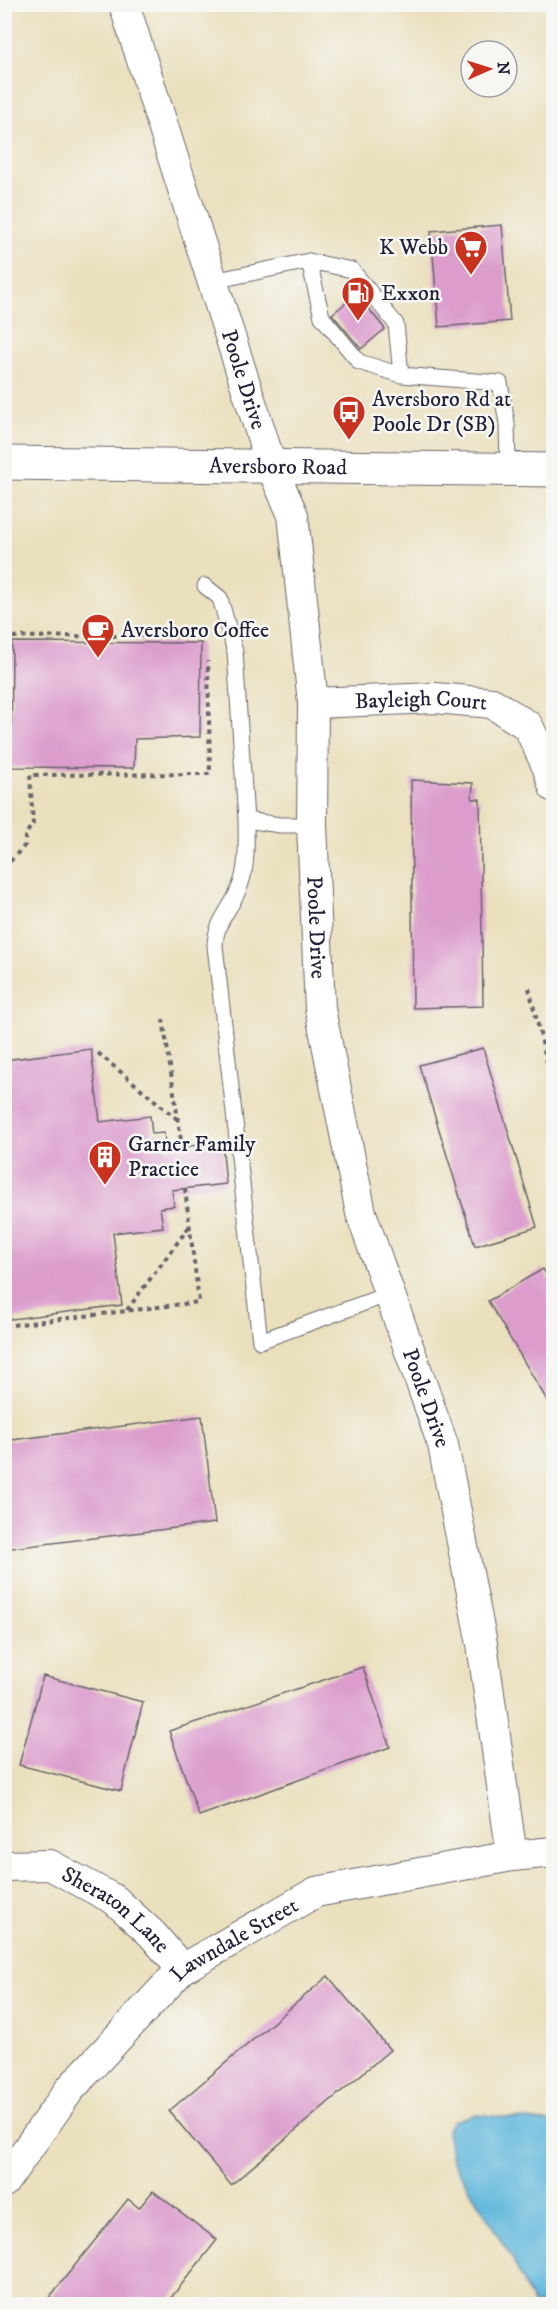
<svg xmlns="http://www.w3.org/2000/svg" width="558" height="2309" viewBox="0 0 558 2309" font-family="'IM FELL DW Pica',serif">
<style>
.water{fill:#5fb7dc;stroke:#406c8c;stroke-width:1.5}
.building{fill:#dc9dcd}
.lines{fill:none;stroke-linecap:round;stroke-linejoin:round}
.service-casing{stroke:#686469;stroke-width:17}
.minor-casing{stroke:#686469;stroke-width:32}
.tertiary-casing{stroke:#686469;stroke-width:35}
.path{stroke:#686469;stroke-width:4;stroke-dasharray:4.5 4.5;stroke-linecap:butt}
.service{stroke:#fff;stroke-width:15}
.minor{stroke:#fff;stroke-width:30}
.tertiary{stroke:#fff;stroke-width:33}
.labels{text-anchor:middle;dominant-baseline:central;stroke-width:5;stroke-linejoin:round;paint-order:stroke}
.poi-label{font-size:22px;fill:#22223b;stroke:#f6f6f2;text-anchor:start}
.street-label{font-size:22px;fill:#22223b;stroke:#f6f6f2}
</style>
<rect width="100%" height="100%" fill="#f6f6f2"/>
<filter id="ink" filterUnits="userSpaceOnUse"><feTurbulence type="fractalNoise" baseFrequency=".0167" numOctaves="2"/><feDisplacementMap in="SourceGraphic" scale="12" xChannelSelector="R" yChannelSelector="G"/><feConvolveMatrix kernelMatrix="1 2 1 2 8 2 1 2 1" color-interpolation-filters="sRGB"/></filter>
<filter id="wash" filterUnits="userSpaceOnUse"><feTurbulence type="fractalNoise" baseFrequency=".008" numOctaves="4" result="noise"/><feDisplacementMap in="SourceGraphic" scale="24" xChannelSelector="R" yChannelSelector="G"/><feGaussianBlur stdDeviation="1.35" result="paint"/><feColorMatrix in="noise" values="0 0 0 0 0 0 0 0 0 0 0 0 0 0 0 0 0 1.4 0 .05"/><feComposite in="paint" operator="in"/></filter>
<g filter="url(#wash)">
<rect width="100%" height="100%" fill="#eae0be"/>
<path class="water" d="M477,2114L553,2123V2304H533L512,2258L452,2160L447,2131L453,2121Z"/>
<g id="blocks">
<path class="building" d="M502,225L510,321L439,327L431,231Z
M357,294L385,329L361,349L332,314Z
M12,642L201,643L200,737L135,739L134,768L11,767Z
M411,780L473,783L472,799H480L483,1006L413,1008Z
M483,1048L537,1227L475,1246L419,1065Z
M91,1049L100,1122L150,1116L152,1134L164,1133L166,1149L222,1142L226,1184L172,1190L174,1206L160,1208L163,1227L113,1233L122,1305L4,1320V1060Z
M543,1269L554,1287V1412L488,1301Z
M202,1416L215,1523L4,1549V1441Z
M363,1667L390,1747L199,1816L169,1731Z
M43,1676L143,1702L121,1791L19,1765Z
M328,1976L390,2050L231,2185L169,2111Z
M153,2191L217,2240L166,2304H44L128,2199L139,2208Z"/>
</g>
</g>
<g filter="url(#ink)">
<use href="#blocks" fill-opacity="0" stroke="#686469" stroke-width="1.5"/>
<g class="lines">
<g class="service-casing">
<path id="service" d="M213,281L309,261
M401,375L359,362L322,317L309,261L352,270L396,324L401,375L500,383L507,423L508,469
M205,586L220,598L235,652L246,820L280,825H312
M246,820C246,841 248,866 240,886C232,909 215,921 215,946L260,1341L389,1294"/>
</g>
<g class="minor-casing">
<g id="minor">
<path id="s1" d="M124,4L272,468L293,515L313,703L312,825L320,1009L361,1213L443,1445L482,1644L512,1856"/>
<path id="s2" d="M313,703L435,698L492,703L528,726L547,766L554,787"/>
<path id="s3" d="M4,1866L50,1865L115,1900L152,1934L182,1969"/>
<path id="s4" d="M4,2182L70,2089L182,1969L316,1892L512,1856L554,1852"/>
</g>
</g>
<g class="tertiary-casing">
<g id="tertiary">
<path id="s5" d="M4,463L554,470"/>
</g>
</g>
<path class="path" d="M4,637L205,635
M4,868L25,845V835L33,824L30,775L210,774L208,661
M529,988L554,1092
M163,1019L182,1147
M98,1053L177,1119
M127,1310L189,1227
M4,1326L199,1302L185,1189"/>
<use href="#service" class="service"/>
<use href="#minor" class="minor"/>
<use href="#tertiary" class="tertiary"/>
</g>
</g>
<defs>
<g id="supermarket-pin" transform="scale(1.725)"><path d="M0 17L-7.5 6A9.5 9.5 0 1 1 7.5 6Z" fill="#c8321e" stroke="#f6f6f2"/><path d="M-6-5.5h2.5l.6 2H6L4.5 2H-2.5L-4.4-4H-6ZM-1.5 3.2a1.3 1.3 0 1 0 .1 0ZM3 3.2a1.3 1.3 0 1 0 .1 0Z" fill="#fff"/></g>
<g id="fuel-pin" transform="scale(1.725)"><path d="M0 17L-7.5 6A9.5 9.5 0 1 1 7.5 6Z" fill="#c8321e" stroke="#f6f6f2"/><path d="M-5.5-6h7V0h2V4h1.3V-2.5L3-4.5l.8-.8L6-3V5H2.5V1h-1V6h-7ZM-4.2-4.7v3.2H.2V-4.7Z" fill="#fff"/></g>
<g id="bus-pin" transform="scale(1.725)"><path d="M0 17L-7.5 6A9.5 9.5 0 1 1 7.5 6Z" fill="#c8321e" stroke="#f6f6f2"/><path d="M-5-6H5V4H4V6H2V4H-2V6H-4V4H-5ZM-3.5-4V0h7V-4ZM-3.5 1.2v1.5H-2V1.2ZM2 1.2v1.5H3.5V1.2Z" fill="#fff"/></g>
<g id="cafe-pin" transform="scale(1.725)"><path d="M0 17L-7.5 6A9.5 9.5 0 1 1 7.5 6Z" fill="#c8321e" stroke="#f6f6f2"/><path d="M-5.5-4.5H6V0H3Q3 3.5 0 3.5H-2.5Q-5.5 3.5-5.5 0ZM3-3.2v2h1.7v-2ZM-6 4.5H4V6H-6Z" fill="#fff"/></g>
<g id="building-pin" transform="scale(1.725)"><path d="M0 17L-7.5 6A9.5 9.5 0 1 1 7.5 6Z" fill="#c8321e" stroke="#f6f6f2"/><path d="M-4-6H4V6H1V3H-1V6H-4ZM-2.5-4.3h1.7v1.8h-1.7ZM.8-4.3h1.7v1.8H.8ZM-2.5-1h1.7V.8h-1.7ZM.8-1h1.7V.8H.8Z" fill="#fff"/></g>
</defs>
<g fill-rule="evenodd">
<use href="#supermarket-pin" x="471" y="247"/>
<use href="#fuel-pin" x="358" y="293"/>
<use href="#bus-pin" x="349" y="412"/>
<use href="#cafe-pin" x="98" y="630"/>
<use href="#building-pin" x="105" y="1157"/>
</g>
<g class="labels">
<g class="poi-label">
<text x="448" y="247" text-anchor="end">K Webb</text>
<text x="381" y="293">Exxon</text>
<text x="372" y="399">Aversboro Rd at<tspan x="372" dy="25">Poole Dr (SB)</tspan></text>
<text x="121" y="630">Aversboro Coffee</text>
<text x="128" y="1144">Garner Family<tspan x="128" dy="25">Practice</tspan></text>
</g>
<g class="street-label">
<text stroke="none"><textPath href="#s1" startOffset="394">Poole Drive</textPath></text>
<text stroke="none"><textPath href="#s5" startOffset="274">Aversboro Road</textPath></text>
<text stroke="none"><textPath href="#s2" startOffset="108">Bayleigh Court</textPath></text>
<text stroke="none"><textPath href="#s1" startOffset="952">Poole Drive</textPath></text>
<text stroke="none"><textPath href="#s1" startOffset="1438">Poole Drive</textPath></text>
<text stroke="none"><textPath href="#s3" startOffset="126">Sheraton Lane</textPath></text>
<text stroke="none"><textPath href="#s4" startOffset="338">Lawndale Street</textPath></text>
</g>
</g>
<rect width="558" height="2309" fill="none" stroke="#f6f6f2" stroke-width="24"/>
<g transform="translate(489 69) rotate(87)"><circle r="28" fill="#f6f6f2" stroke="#a1a1a9" stroke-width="1.5"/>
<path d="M0-4.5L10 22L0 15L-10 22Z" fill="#c8321e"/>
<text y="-9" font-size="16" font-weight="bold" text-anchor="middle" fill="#22223b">N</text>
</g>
</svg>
